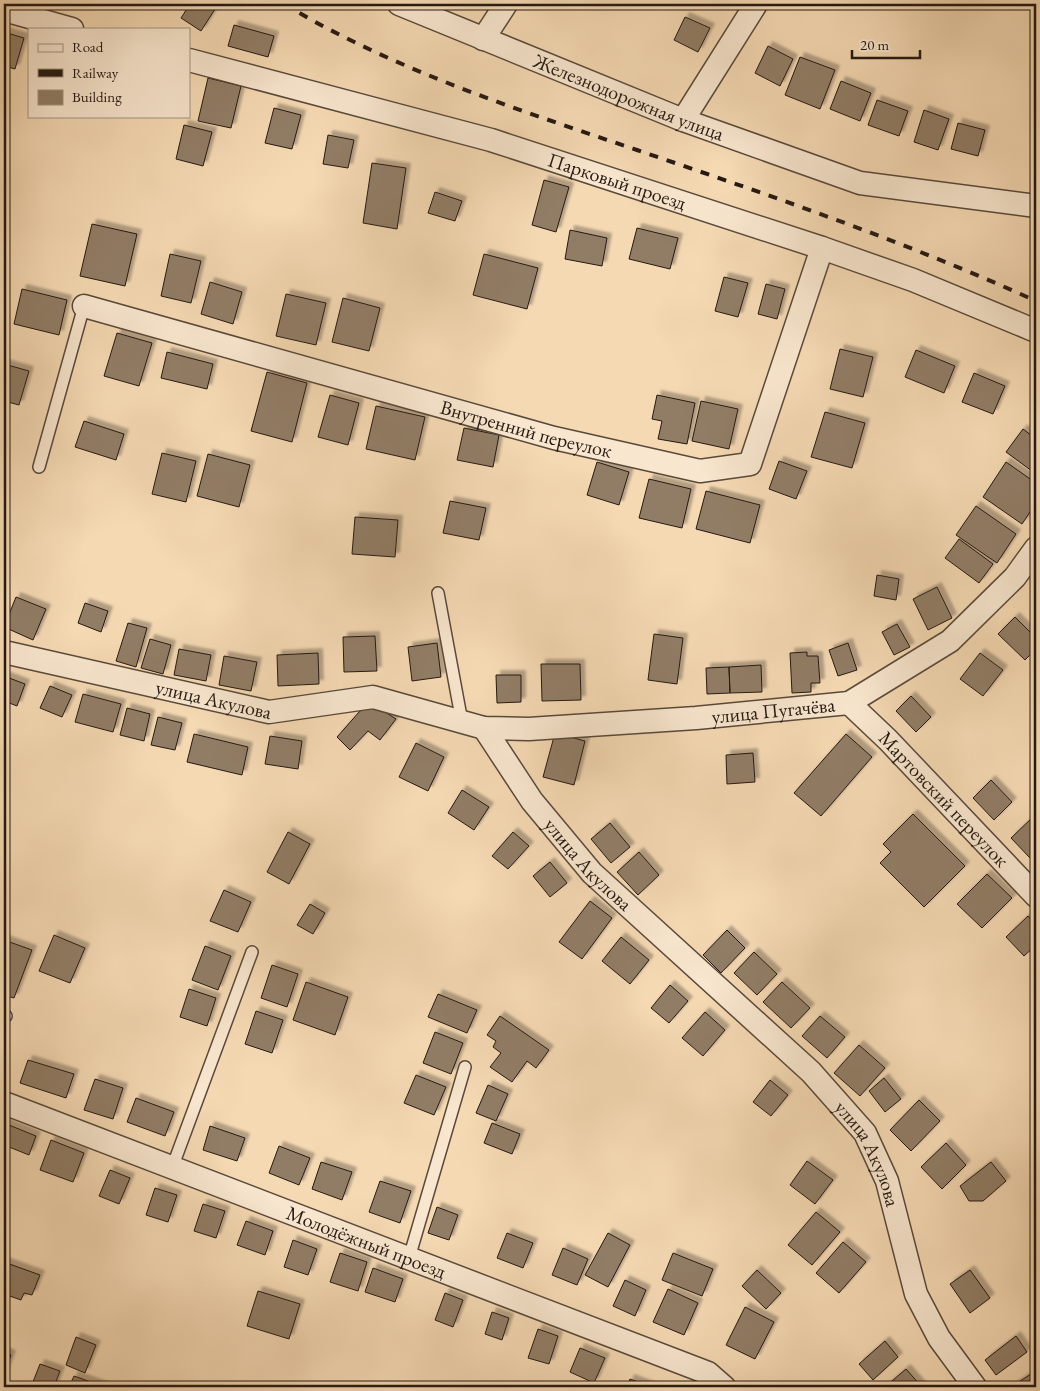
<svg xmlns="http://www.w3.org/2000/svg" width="1040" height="1391" viewBox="0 0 1040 1391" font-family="'EB Garamond',serif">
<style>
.building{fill:#917d66;stroke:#251912;filter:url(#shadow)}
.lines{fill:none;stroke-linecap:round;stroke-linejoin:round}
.lane-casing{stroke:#59493a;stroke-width:14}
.street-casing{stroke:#59493a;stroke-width:25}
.lane{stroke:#f8e6ce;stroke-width:11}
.street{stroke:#f8e6ce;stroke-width:22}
.rail{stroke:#251912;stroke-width:4;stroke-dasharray:9 9;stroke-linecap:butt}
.labels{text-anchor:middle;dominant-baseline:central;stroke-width:4;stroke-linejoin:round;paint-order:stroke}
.street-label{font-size:20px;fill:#251912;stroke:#f8e6ce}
</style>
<defs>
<filter id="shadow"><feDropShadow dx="4.5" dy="-4.5" stdDeviation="1" flood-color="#0004"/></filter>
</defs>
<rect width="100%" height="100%" fill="#f5d9b3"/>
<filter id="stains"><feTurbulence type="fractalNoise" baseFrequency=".004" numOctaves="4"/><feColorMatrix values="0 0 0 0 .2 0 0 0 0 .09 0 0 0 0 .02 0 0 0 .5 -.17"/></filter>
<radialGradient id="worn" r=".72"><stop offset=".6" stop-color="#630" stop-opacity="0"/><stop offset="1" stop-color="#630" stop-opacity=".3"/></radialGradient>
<path class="building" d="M190,4H208L215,9L201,31L181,18Z
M685,17L710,28L698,52L674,40Z
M234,25L274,36L268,57L228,46Z
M4,32L24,38L15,69L4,66Z
M768,46L793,59L780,86L755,73Z
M800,57L835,70L820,109L785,95Z
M208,78L241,86L231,128L198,121Z
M841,81L871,93L860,121L830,109Z
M877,100L908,111L899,136L868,125Z
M274,108L301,115L292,149L265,143Z
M924,110L949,119L938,150L914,142Z
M958,123L985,130L978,156L951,149Z
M184,125L212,132L203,166L176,159Z
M328,135L354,140L348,168L323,164Z
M1036,149V170L1032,169Z
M372,163L406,168L397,229L363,223Z
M544,180L569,187L556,232L532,225Z
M435,192L462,201L455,221L428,213Z
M92,224L137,234L125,286L80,276Z
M637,228L678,238L670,269L629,259Z
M570,230L607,238L602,266L565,259Z
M170,254L201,261L191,303L161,296Z
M484,254L538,268L527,309L473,295Z
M724,277L748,283L738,317L715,311Z
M210,282L242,292L233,324L201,314Z
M766,284L785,289L777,319L758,314Z
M22,289L67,300L59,335L14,324Z
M286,294L326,303L316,345L276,336Z
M343,298L380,308L369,351L332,342Z
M117,333L152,343L139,386L104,376Z
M840,349L873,357L863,397L830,389Z
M916,350L955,366L944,393L905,377Z
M167,352L213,364L207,389L161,378Z
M4,364L29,371L19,405L4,401Z
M267,372L307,383L292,442L251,431Z
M974,373L1005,386L993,414L962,402Z
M330,395L359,403L348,445L318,437Z
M657,395L695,403L687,444L658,439L662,421L652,419Z
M701,401L738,409L729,449L692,441Z
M376,406L425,417L415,460L366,449Z
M825,412L865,423L852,468L811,457Z
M84,421L124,434L116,460L75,447Z
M464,428L499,435L493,467L457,460Z
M1023,429L1036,439V474L1006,452Z
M162,453L196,461L186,502L152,494Z
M208,454L250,465L239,507L197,496Z
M779,461L807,471L796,499L769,489Z
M597,462L629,472L619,505L587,495Z
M1006,462L1036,483V503L1022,524L983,497Z
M649,479L691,489L682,528L639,518Z
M706,491L760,505L750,543L696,529Z
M450,501L486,508L479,540L443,533Z
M976,506L1016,534L997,563L956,535Z
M355,517L398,520L395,557L352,554Z
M959,539L993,564L979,583L945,558Z
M877,575L899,579L896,600L874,596Z
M937,587L952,618L928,630L913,599Z
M16,597L46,609L33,640L4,627Z
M85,603L108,611L101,632L78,623Z
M1015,617L1036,638V649L1025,660L998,634Z
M128,623L147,628L136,667L116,661Z
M897,624L910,647L894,655L882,632Z
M654,634L683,638L677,684L648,680Z
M375,636L377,671L344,672L343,637Z
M150,639L171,645L163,674L141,668Z
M437,643L441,677L412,681L408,647Z
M848,643L857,670L838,676L829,650Z
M179,649L211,655L206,681L174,675Z
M807,652V656H818L820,683H811V692L792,693L790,653Z
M318,653L319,684L278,686L277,655Z
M980,653L1003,670L983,696L960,679Z
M224,656L257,662L251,691L219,685Z
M541,664H580L581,700L542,701Z
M761,665L762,692L730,693L729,667Z
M729,667L730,693L707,694L706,668Z
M496,675H521V702L497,703Z
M4,676L25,684L17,706L4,701Z
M50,686L72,695L62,717L40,708Z
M83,694L121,704L113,732L75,722Z
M911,696L931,717L916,732L896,711Z
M374,705L396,719L380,740L368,731L350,750L337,737L360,711Z
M127,708L150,714L144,741L120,735Z
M158,717L182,723L175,750L151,745Z
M555,733L585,741L574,785L543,777Z
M194,734L248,747L242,775L187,762Z
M846,734L872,757L821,816L794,793Z
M270,736L302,741L298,769L265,764Z
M416,743L444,757L428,791L399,777Z
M753,753L755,782L727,784L726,755Z
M991,780L1012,802L994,820L973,798Z
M462,790L489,807L474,830L448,813Z
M913,814L965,866L924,907L880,863L891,852L883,844Z
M1033,817L1036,820V853L1030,858L1011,838Z
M610,823L630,847L611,863L591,839Z
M288,832L310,844L289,884L267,872Z
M513,832L529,846L508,869L492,856Z
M639,852L659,875L638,895L617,872Z
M550,862L567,883L550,897L533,876Z
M987,874L1012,898L982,928L957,904Z
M224,890L251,902L238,932L210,921Z
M590,901L612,918L582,959L559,942Z
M310,904L325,913L313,934L297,925Z
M1028,916L1036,925V945L1024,956L1006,937Z
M727,930L745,948L721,973L703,955Z
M54,935L85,948L70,983L39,971Z
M621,937L649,960L630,984L602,961Z
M4,940L32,950L14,998L4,995Z
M205,946L231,956L218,990L192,980Z
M754,952L777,974L757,995L734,973Z
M1036,959V971L1030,965Z
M272,965L298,974L287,1007L261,998Z
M306,982L348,997L335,1035L293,1020Z
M782,982L810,1008L791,1028L763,1002Z
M670,985L688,1001L669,1023L651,1008Z
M189,989L216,998L207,1026L180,1017Z
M438,994L477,1010L467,1033L428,1017Z
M256,1011L283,1020L272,1053L245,1044Z
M705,1012L725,1030L703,1056L682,1038Z
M500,1016L549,1050L536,1068L527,1061L512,1082L490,1067L501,1053L493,1047L496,1041L487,1035Z
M820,1016L845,1037L827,1058L802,1036Z
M435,1032L463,1043L451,1074L423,1063Z
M859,1045L885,1068L860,1096L834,1073Z
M28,1060L74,1074L66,1098L20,1083Z
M416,1075L446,1087L434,1115L404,1103Z
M884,1078L901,1099L885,1112L869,1091Z
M95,1079L123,1088L113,1119L84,1110Z
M770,1080L788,1095L771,1116L753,1102Z
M488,1085L508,1094L496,1121L476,1113Z
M136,1098L174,1112L165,1136L127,1122Z
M919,1100L940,1121L911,1151L890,1130Z
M4,1123L36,1136L29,1155L4,1145Z
M492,1123L520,1134L512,1154L484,1143Z
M210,1126L245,1138L237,1161L203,1150Z
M51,1140L84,1153L73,1182L40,1170Z
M946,1143L966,1165L942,1189L921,1167Z
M279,1146L310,1158L299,1185L269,1173Z
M807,1161L833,1180L815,1204L790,1185Z
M321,1162L352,1172L342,1200L312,1189Z
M991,1162L1006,1181L983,1201H969L960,1186Z
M110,1170L130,1178L119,1204L99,1196Z
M380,1181L411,1191L400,1223L369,1212Z
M155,1188L177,1195L168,1222L146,1215Z
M203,1204L225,1211L216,1238L194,1231Z
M437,1207L458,1215L449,1240L428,1233Z
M816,1212L840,1232L812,1265L788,1245Z
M246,1221L273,1231L265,1255L237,1245Z
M507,1233L533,1243L523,1268L497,1258Z
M608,1233L630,1245L608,1287L585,1275Z
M293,1240L317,1249L308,1275L284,1267Z
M843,1242L866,1262L839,1293L816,1273Z
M563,1248L588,1259L577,1285L552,1275Z
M340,1253L367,1262L358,1291L330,1282Z
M673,1253L713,1269L702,1296L662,1280Z
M4,1262L40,1275L32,1295L24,1293L21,1300L4,1294Z
M373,1268L403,1279L395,1302L365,1292Z
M757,1270L781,1293L766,1309L742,1286Z
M970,1270L990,1298L970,1313L950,1284Z
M625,1280L646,1290L635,1316L613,1306Z
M668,1289L698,1303L684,1335L653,1322Z
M258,1291L300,1304L289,1339L247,1326Z
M445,1293L463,1300L453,1327L435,1320Z
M745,1307L774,1322L755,1359L726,1345Z
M492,1312L509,1318L502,1340L485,1334Z
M1036,1327V1340L1032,1338Z
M538,1329L558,1336L549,1364L528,1358Z
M1016,1336L1027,1352L996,1375L985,1360Z
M76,1337L96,1345L85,1373L66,1365Z
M885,1341L898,1357L873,1380L859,1364Z
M580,1348L605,1358L594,1383L570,1372Z
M4,1352L11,1355L4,1374Z
M40,1364L60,1371L54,1387H31Z
M906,1369L922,1387H885Z
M1031,1374L1036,1382V1387H1011Z
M74,1376L105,1387H69Z
M630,1379L652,1387H627Z"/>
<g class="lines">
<g class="lane-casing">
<path id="lane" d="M39,467L84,306
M438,593L462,722
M4,1016H6
M172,1168L252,952
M409,1258L465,1067"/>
</g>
<g class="street-casing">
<g id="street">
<path id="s1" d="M399,4L683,120L860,183L1036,206"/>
<path d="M4,10L72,29"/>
<path d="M483,39L506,4"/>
<path id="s2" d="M189,60L491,140L822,248L913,280L1036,331"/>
<path d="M683,120L756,4"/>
<path id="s3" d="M84,306L554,438L700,471L750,464L822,248"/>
<path id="s4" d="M4,652L269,712L373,697L484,728L529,729L696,718L849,703L950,641L1015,577L1036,548"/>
<path id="s5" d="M849,703L888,740L1036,896"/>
<path id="s6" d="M484,728L532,801L592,873L811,1072L865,1133L887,1181L916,1294L939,1338L975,1387"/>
<path id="s7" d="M4,1103L708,1373L724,1387"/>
</g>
</g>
<use href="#lane" class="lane"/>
<use href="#street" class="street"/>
<path class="rail" d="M284,4C394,70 516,109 637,150C772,196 906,242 1036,301"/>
</g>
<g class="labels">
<g class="street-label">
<text stroke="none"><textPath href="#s1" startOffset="248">Железнодорожная улица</textPath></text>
<text stroke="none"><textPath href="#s2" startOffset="445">Парковый проезд</textPath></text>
<text stroke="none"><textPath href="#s3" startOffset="459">Внутренний переулок</textPath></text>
<text stroke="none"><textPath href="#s4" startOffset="215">улица Акулова</textPath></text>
<text stroke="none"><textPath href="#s4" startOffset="782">улица Пугачёва</textPath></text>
<text stroke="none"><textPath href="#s5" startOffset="135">Мартовский переулок</textPath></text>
<text stroke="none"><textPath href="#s6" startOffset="172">улица Акулова</textPath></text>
<text stroke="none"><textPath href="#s6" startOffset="578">улица Акулова</textPath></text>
<text stroke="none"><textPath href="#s7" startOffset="388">Молодёжный проезд</textPath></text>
</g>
</g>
<rect width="1040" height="1391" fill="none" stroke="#f5d9b3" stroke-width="20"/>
<rect x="5" y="5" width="1030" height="1381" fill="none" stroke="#251912" stroke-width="2.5"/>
<rect x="10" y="10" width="1020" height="1371" fill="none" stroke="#251912"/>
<rect x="28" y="28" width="162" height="90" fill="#f8e6ce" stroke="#a49483"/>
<rect x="38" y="44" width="25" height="8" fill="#f8e6ce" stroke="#a49483"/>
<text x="72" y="52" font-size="15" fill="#251912">Road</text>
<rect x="38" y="69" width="25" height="8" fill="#251912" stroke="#a49483"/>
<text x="72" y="78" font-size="15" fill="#251912">Railway</text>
<rect x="38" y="90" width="25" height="15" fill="#917d66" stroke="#a49483"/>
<text x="72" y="102" font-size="15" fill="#251912">Building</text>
<path d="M852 50v8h68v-8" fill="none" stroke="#251912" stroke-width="2.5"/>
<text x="860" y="50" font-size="15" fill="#251912" stroke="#f8e6ce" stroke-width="4" paint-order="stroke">20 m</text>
<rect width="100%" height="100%" filter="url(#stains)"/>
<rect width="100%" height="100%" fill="url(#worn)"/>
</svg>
